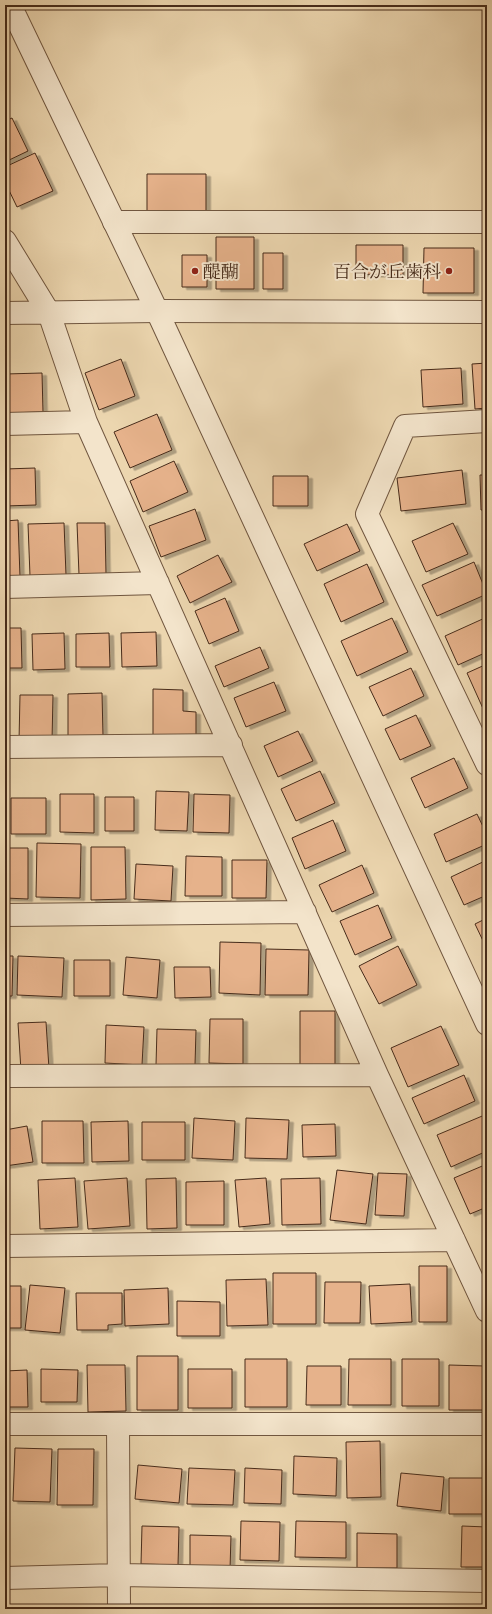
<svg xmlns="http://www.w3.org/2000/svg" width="492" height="1614" viewBox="0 0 492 1614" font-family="'EB Garamond','Noto Serif JP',serif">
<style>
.building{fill:#e6b28b;stroke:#462b1a;filter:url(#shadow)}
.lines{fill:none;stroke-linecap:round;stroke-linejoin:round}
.minor-casing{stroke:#70563f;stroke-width:24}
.tertiary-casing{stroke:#70563f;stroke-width:24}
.minor{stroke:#f3e4cb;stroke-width:22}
.tertiary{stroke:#f3e4cb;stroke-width:22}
.poi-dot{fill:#8f2418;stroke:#f3e4cb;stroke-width:1.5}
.labels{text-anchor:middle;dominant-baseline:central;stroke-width:4;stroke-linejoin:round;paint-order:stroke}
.poi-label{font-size:18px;fill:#462b1a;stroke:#f3e4cb;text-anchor:start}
</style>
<defs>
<filter id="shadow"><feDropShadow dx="4.5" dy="2.5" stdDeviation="0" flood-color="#0004"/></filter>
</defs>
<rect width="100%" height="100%" fill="#ecd6af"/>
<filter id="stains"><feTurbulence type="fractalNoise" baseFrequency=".005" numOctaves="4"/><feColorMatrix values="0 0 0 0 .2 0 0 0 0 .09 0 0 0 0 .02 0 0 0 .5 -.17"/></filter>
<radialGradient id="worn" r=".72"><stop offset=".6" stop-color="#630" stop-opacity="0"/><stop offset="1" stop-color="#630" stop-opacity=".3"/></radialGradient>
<path class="building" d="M12,118L28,151L5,162V121Z
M35,153L53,191L17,207L5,182V167Z
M147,174H206V213H147Z
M216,237H254V289H216Z
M356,245H403V275L356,274Z
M424,248H474V293H423Z
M263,253H283V289H263Z
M182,255H207V287H182Z
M121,359L135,396L99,410L85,373Z
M487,363V408L475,409L472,364Z
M461,368L463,404L423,407L421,370Z
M42,373L43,412L5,413V374Z
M157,414L172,450L130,468L114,432Z
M174,461L188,492L143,512L130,481Z
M35,468L36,505L5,506V469Z
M462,470L466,504L401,511L397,478Z
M480,475H487V510H481Z
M273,476H308V506H273Z
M195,509L206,540L161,557L149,526Z
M18,520L20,577H5V521Z
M64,523L66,575L30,576L28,524Z
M77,523H105L106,574L79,575Z
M453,523L468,554L426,572L412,541Z
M347,524L360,551L317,571L304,544Z
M218,555L232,582L190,603L177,576Z
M474,562L487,594L437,616L422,585Z
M367,564L384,602L341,622L324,584Z
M225,598L239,631L209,644L195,611Z
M487,617V652L458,665L445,636Z
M392,618L408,652L357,676L341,641Z
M5,628H21L22,668H5Z
M156,632L157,666L122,667L121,633Z
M64,633L65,669L33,670L32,634Z
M109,633L110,667H76V634Z
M260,647L269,668L224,687L215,666Z
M487,664V713H485L467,673Z
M411,668L424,696L383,716L369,687Z
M274,682L286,711L246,727L234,698Z
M153,689L183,690V711L196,712V735H153Z
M102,693L103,736L68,737V694Z
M20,695H53L52,741H19Z
M416,715L431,746L400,760L385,729Z
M298,731L313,761L278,777L264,746Z
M454,758L468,788L425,808L411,778Z
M320,771L335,803L296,821L281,789Z
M156,791L189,792L187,831L155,830Z
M60,794H94V833L60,832Z
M194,794L230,795L229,833L193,832Z
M105,797H134V831H105Z
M11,798H46V834H11Z
M477,814L487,835V844L446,862L434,834Z
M333,820L346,851L305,869L292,838Z
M37,843L81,844L80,898L36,897Z
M91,847H125L126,899L91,900Z
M5,848H28V899L5,898Z
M186,856L222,857V896H185Z
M232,860H267L266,898H232Z
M487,860V895L464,905L451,877Z
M136,864L173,866L171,901L134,899Z
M362,865L374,893L332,912L319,885Z
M378,905L392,938L355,955L340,921Z
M487,918V944L485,945L475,924Z
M220,942L261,943L260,995L219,993Z
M398,946L417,985L379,1004L359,966Z
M266,949L309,950L308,995H265Z
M5,956H13L12,996H5Z
M18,956L64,958L62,997L17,995Z
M126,957L160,960L157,998L123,995Z
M74,960H110V996H74Z
M174,967H210L211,997L175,998Z
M300,1011H335V1065H300Z
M210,1019H243V1064L209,1063Z
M46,1022L49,1069L21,1071L18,1023Z
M106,1025L144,1027L142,1065L105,1063Z
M441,1026L459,1065L408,1087L391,1048Z
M157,1029L196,1030L195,1065H156Z
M464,1075L475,1101L424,1124L412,1098Z
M487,1114V1151L451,1167L437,1135Z
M194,1118L235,1121L233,1160L192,1158Z
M246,1118L289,1120L287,1159L245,1158Z
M42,1121H83L84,1163H42Z
M128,1121L129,1161L92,1162L91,1122Z
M142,1122H185V1160H142Z
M335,1124L336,1156L303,1157L302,1125Z
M27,1126L33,1162L5,1166V1130Z
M487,1164V1207L470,1214L454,1178Z
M337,1170L373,1174L366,1224L330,1220Z
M378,1173L407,1174L404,1216L375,1215Z
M75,1178L78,1227L40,1229L38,1180Z
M127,1178L130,1226L88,1229L84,1181Z
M176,1178L177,1228L147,1229L146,1179Z
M266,1178L270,1224L239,1227L235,1180Z
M320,1178L321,1224L282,1225L281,1179Z
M224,1181V1225H186V1182Z
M419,1266H447V1322H419Z
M273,1273H316V1324H273Z
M266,1279L268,1325L227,1326L226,1280Z
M325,1282H361L360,1323H324Z
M410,1284L412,1322L371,1324L369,1286Z
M30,1285L65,1288L60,1333L25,1330Z
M5,1286H21V1328H5Z
M168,1288L169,1324L125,1326L124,1290Z
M76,1293H122V1324L108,1325V1330H77Z
M177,1301L220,1302V1336H177Z
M137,1356H178V1410H137Z
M245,1359H287V1407H245Z
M349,1359H391V1405H348Z
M402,1359H439V1406H402Z
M87,1365H125L126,1411L88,1412Z
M449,1365L485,1366V1410H449Z
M307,1366H341V1405H306Z
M41,1369L78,1370L77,1402H41Z
M188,1369H232V1408H188Z
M27,1370L28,1407H5V1371Z
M380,1441L381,1497L347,1498L346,1442Z
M15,1448L52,1449L50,1502L13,1501Z
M58,1449H94L93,1505H57Z
M294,1456L337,1458L336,1496L293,1494Z
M138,1465L182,1469L179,1503L135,1499Z
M189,1468L235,1470L233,1505L187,1504Z
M245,1468L282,1470L281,1504L244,1503Z
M401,1473L444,1477L441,1511L397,1506Z
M449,1478H487V1514H449Z
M241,1521L280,1522L279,1561L240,1560Z
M296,1521L346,1522V1558L295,1557Z
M142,1526L179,1527L178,1565L141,1564Z
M462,1526L487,1527V1567H461Z
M357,1533L397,1534V1568H357Z
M190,1535L231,1536L230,1569L190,1568Z
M220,1605L289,1606V1609H220Z"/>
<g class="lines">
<g class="minor-casing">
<path id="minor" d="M114,222H487
M5,241L49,313L86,422L377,1075L487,1311
M5,313L157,311L487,312
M487,421L405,426L367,514L487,764
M5,424L86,422
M5,587L158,583
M5,747L231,745
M5,915L305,912
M5,1076L377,1075
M5,1246L454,1240
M5,1424H487
M118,1424L119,1609
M5,1578L119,1575L487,1581"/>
</g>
<g class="tertiary-casing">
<path id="tertiary" d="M10,5L157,311L487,1024"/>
</g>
<use href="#minor" class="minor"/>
<use href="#tertiary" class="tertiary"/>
</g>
<g class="poi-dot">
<circle cx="195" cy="271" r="4"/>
<circle cx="449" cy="271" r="4"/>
</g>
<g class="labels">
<g class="poi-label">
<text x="203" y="271">醍醐</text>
<text x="441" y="271" text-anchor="end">百合が丘歯科</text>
</g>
</g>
<rect width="492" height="1614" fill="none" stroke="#ecd6af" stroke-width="20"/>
<rect x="6" y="6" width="480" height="1602" fill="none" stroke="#462b1a" stroke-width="2"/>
<rect x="10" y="10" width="472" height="1594" fill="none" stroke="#462b1a"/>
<rect width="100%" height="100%" filter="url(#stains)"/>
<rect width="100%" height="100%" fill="url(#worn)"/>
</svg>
